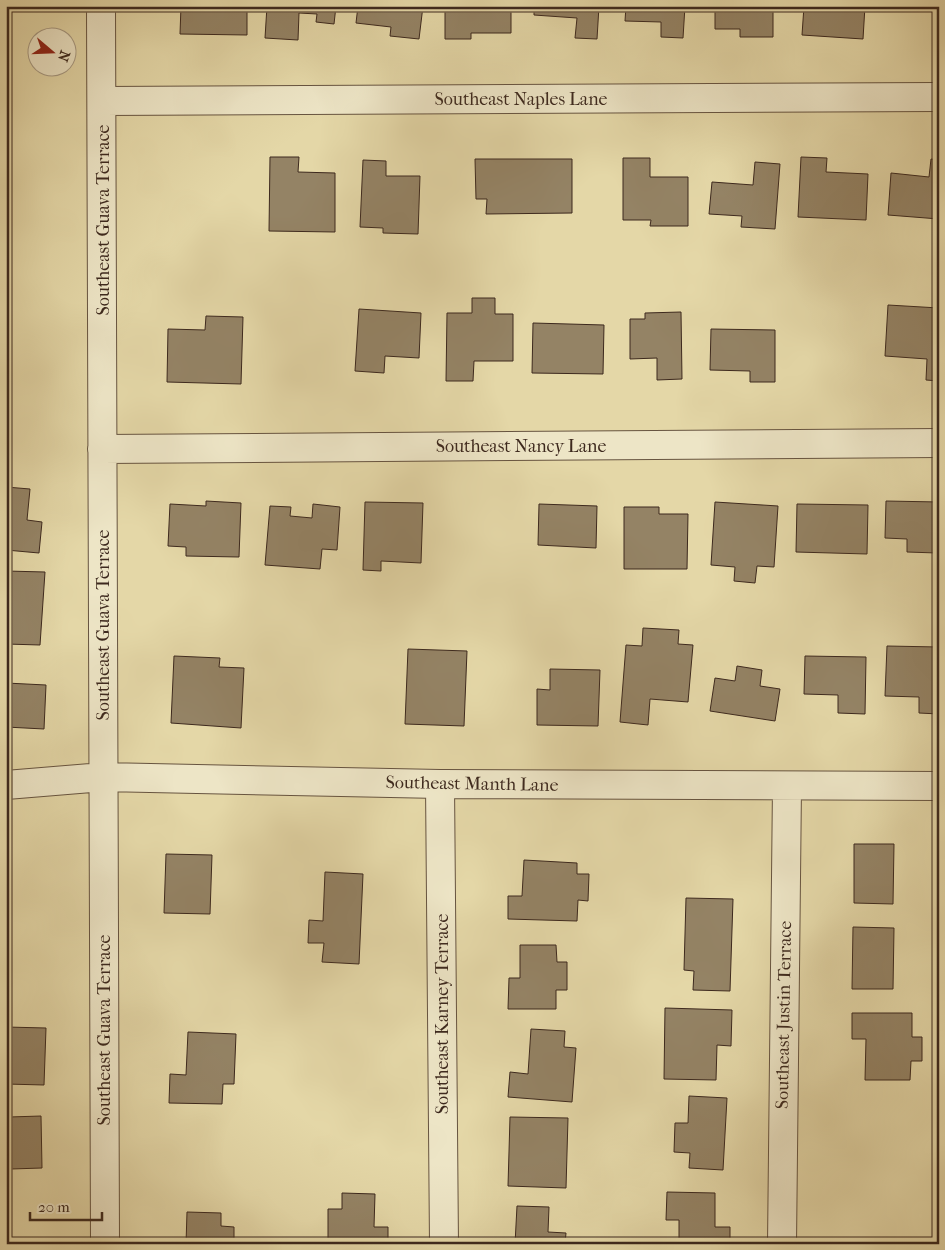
<svg xmlns="http://www.w3.org/2000/svg" width="945" height="1250" viewBox="0 0 945 1250" font-family="'IM FELL French Canon',serif">
<style>
.building{fill:#948365;stroke:#3d291e}
.lines{fill:none;stroke-linecap:round;stroke-linejoin:round}
.minor-casing{stroke:#675440;stroke-width:30}
.minor{stroke:#ede5c6;stroke-width:28}
.labels{text-anchor:middle;dominant-baseline:central;stroke-width:4;stroke-linejoin:round;paint-order:stroke}
.street-label{font-size:18px;fill:#3d291e;stroke:#ede5c6}
</style>
<rect width="100%" height="100%" fill="#e4d7a7"/>
<filter id="stains"><feTurbulence type="fractalNoise" baseFrequency=".004" numOctaves="4"/><feColorMatrix values="0 0 0 0 .2 0 0 0 0 .09 0 0 0 0 .02 0 0 0 .5 -.17"/></filter>
<radialGradient id="worn" r=".72"><stop offset=".6" stop-color="#630" stop-opacity="0"/><stop offset="1" stop-color="#630" stop-opacity=".3"/></radialGradient>
<path class="building" d="M181,6H247V35L180,34Z
M267,6H336L334,24L316,22L317,14L299,13L298,40L265,38Z
M358,6H423L419,39L390,36L391,27L356,23Z
M445,6H511V33H471V39H445Z
M534,6H599L597,39L575,38L577,18L534,15Z
M626,6H685L683,38L661,37V22L625,21Z
M715,6H773V37H740V29H715Z
M804,6H865L863,39L802,35Z
M270,157H299L298,172L335,173V232L269,231Z
M801,157L827,158L826,172L868,174L866,220L798,217Z
M623,158H650V177H688V226H650L651,220H623Z
M475,159H572V213L486,214L487,199H476Z
M931,159L939,160V219L888,215L891,173L929,177Z
M363,160L386,161V176H420L418,234L383,233V228L360,227Z
M755,162L780,164L775,229L741,227L742,216L709,214L712,182L753,185Z
M472,298H495V314H513V361H474L473,381H446L447,313H472Z
M888,305L939,308V381L926,380L927,359L885,356Z
M359,309L421,313L419,358L385,356L384,373L355,371Z
M681,312L682,379L657,380V358L630,359V319H645V313Z
M206,316L243,317L241,384L167,382L168,329L205,330Z
M533,323L604,325L603,374L532,373Z
M711,329L775,330V382H750V371L710,370Z
M6,487L30,489L27,520L42,522L39,553L6,550Z
M206,501L241,503L239,557L186,556V547L168,546L170,504L206,506Z
M886,501L939,502L937,553L907,552V539L885,538Z
M365,502L423,503L421,563L381,561V571L363,570Z
M715,502L778,506L774,567L757,566L755,583L734,581L735,567L711,565Z
M313,504L340,507L337,550L322,549L320,569L265,565L270,506L291,507L290,516L312,518Z
M539,504L597,506L596,548L538,545Z
M797,504L868,505L867,554L796,552Z
M624,507H659V514H688L687,569H624Z
M6,571L45,572L40,645L6,644Z
M643,628L679,630L678,644L693,645L688,702L650,699L648,725L620,722L626,645L642,646Z
M887,646L939,647V714L919,713V697L885,696Z
M408,649L467,651L464,726L405,724Z
M174,656L220,658L219,667L244,668L241,728L171,723Z
M805,656L866,657L865,714L838,713V695L804,694Z
M737,666L762,670L760,686L780,689L775,721L710,711L715,678L735,681Z
M550,669L600,670L598,726L537,725V689L550,690Z
M6,683L46,685L44,729L6,727Z
M854,844H894L893,904L854,903Z
M166,854L212,855L210,914L164,913Z
M524,860L577,863V874H589L588,901L578,900L577,921L508,919V896H522Z
M325,872L363,874L359,964L322,962L324,943H308L309,920L323,921Z
M686,898L733,899L730,991L693,990L694,971L684,970Z
M853,927L894,928L893,989H852Z
M520,945H556L557,962H567V990H556V1009H508L509,978H520Z
M665,1008L732,1010L731,1046L717,1045L716,1080L664,1079Z
M852,1013H912V1037H922V1061H911L910,1080H865L866,1039H852Z
M6,1027L46,1028L44,1085L6,1084Z
M531,1029L565,1031L564,1047L576,1048L572,1102L508,1097L510,1072L528,1074Z
M188,1032L236,1034L234,1084H223L222,1104L169,1103L170,1074L186,1075Z
M689,1096L727,1098L723,1170L689,1168L690,1153L674,1152L675,1123H688Z
M41,1116L42,1168L11,1169L9,1117Z
M510,1117L568,1118L566,1188L508,1186Z
M667,1192L715,1193V1227H730V1244H679V1220H666Z
M342,1193L375,1194L374,1227H388V1244H328V1209H342Z
M517,1206L549,1207L548,1232L566,1233L565,1244H515Z
M187,1212L221,1213V1226L234,1227V1243L246,1244H186Z"/>
<g class="lines">
<g class="minor-casing">
<path id="minor" d="M101,6L105,1244
M103,101L939,97
M102,449L939,443
M440,784L444,1244
M6,785L103,777L440,784L939,786
M782,1244L787,786"/>
</g>
<use href="#minor" class="minor"/>
</g>
<g class="labels">
<g class="street-label">
<text x="521" y="99">Southeast Naples Lane</text>
<text transform="translate(103 220) rotate(-90)">Southeast Guava Terrace</text>
<text x="521" y="446">Southeast Nancy Lane</text>
<text transform="translate(103 625) rotate(-90)">Southeast Guava Terrace</text>
<text transform="translate(472 784) rotate(1)">Southeast Manth Lane</text>
<text transform="translate(442 1014) rotate(-90)">Southeast Karney Terrace</text>
<text transform="translate(784 1015) rotate(-89)">Southeast Justin Terrace</text>
<text transform="translate(104 1030) rotate(-90)">Southeast Guava Terrace</text>
</g>
</g>
<rect width="945" height="1250" fill="none" stroke="#e4d7a7" stroke-width="25"/>
<rect x="8" y="8" width="930" height="1235" fill="none" stroke="#3d291e" stroke-width="2.5"/>
<rect x="12" y="12" width="920" height="1225" fill="none" stroke="#3d291e"/>
<g transform="translate(52 52) rotate(109)"><circle r="24" fill="#ede5c6" stroke="#a79a83"/>
<path d="M0-4L9 19L0 12L-9 19Z" fill="#8f2418"/>
<text y="-8" font-size="14" font-weight="bold" text-anchor="middle" fill="#3d291e">N</text>
</g>
<path d="M30 1212v8h72v-8" fill="none" stroke="#3d291e" stroke-width="2.5"/>
<text x="38" y="1212" font-size="15" fill="#3d291e" stroke="#ede5c6" stroke-width="4" paint-order="stroke">20 m</text>
<rect width="100%" height="100%" filter="url(#stains)"/>
<rect width="100%" height="100%" fill="url(#worn)"/>
</svg>
